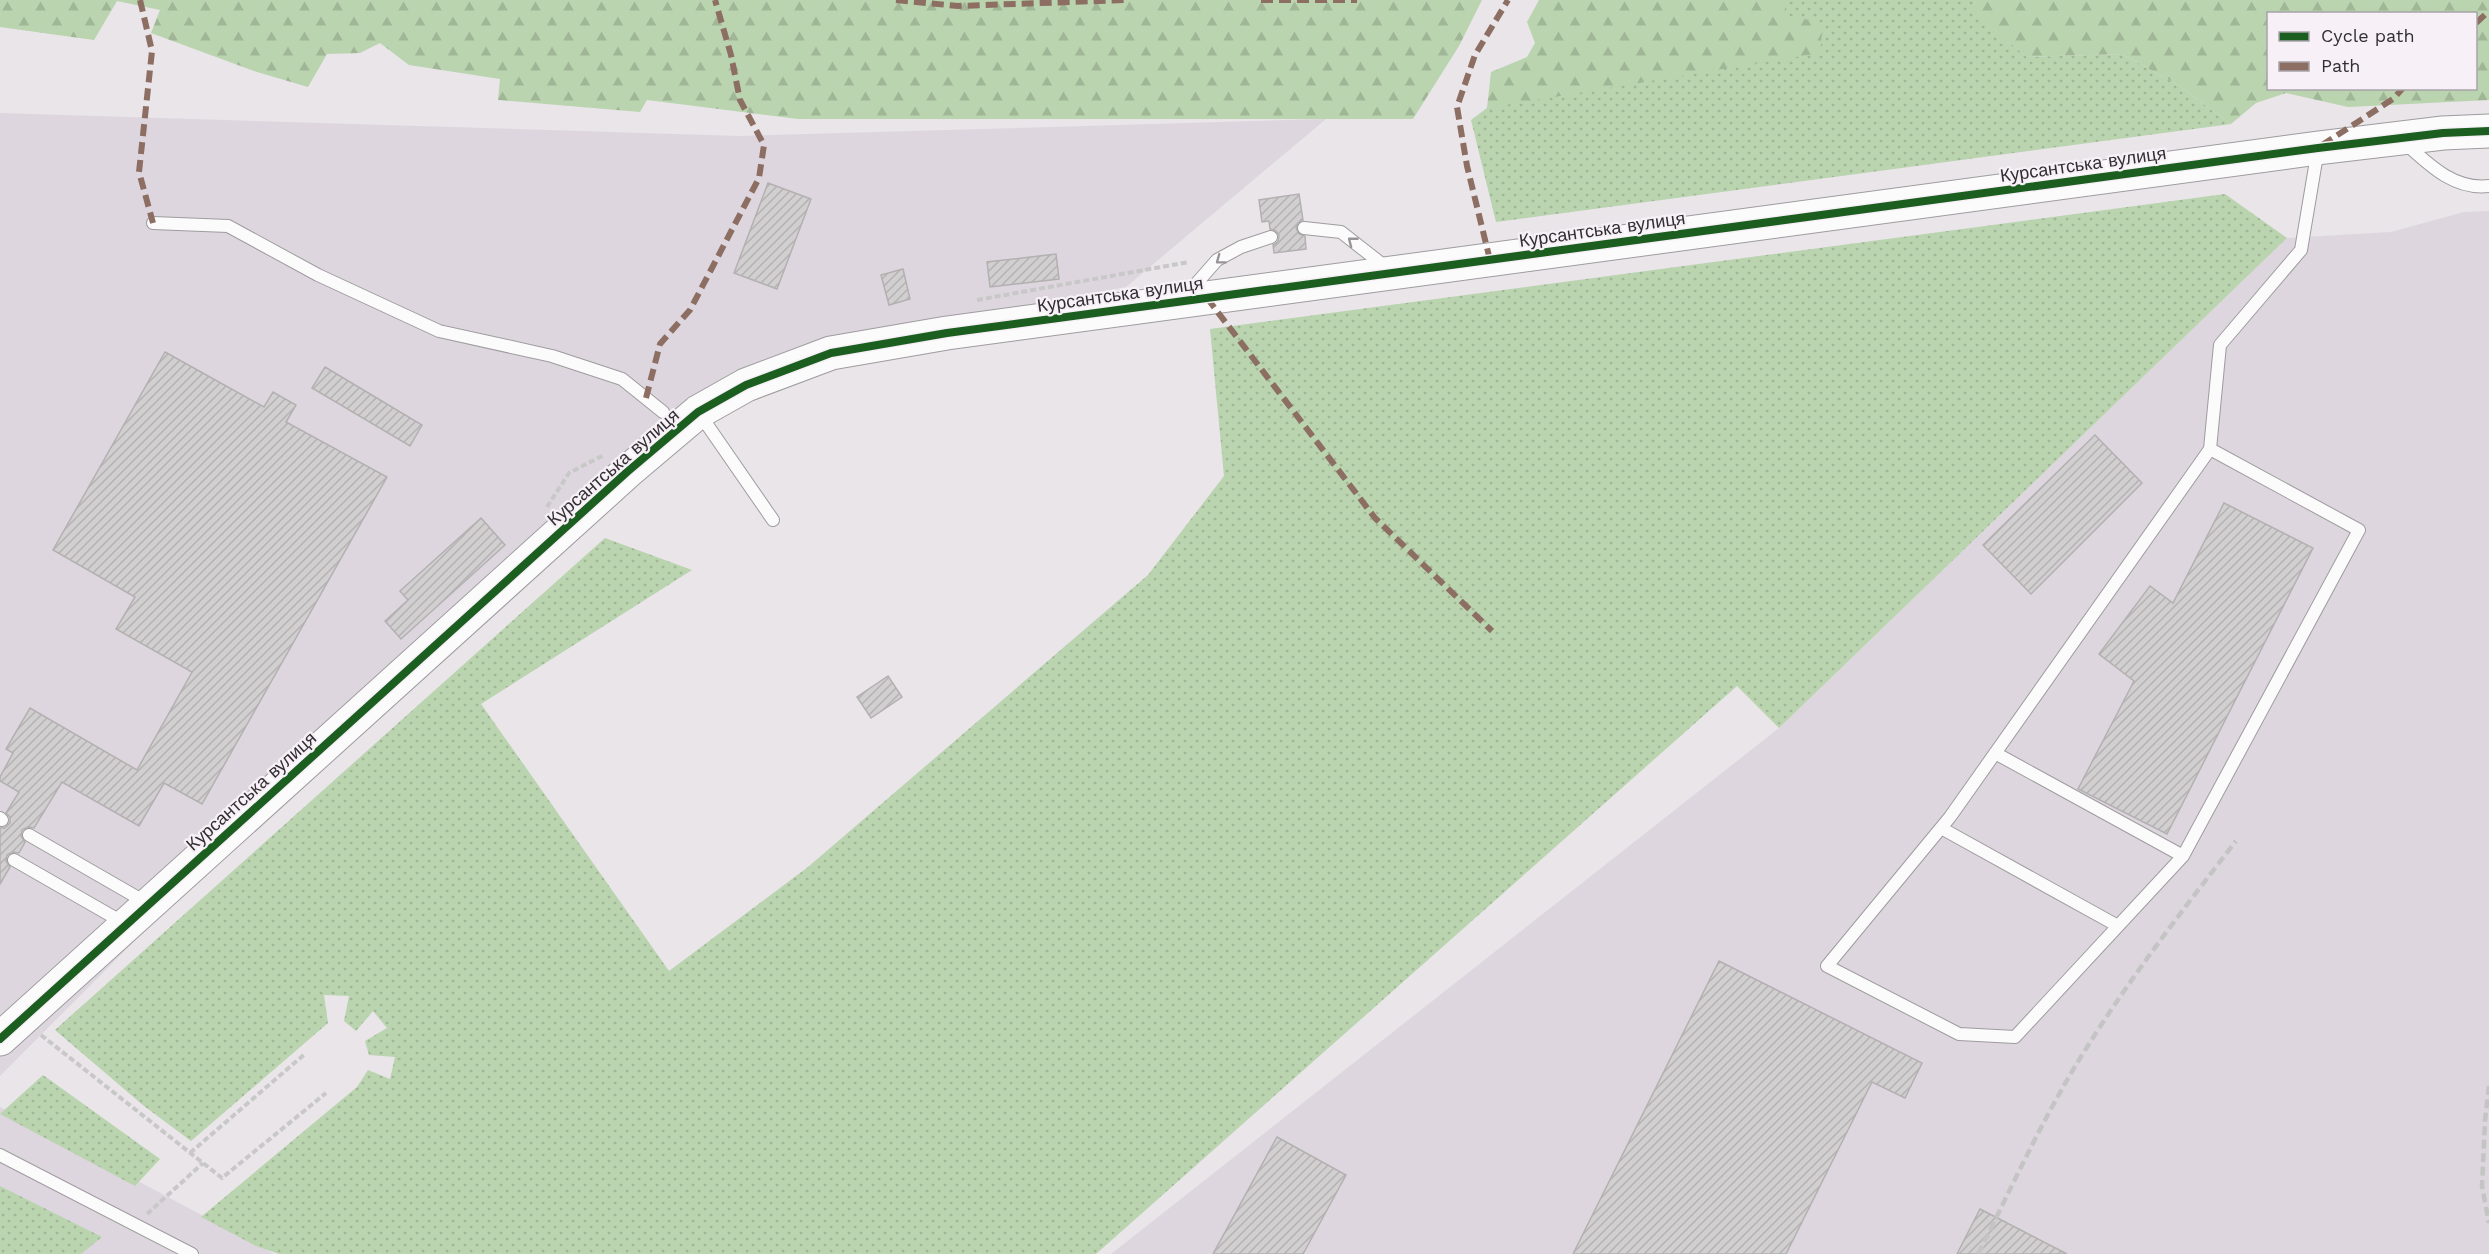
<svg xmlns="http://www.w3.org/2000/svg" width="2489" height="1254" viewBox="0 0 2489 1254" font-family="'Work Sans',sans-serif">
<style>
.built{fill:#ded6de}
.grass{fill:url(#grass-dots)}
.forest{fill:url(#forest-firs);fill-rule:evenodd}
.building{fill:url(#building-hatch);stroke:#b3b0b1;stroke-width:1.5}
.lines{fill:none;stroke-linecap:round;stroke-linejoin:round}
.lane-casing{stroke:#9e9c9e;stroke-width:14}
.secondary-casing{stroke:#9e9c9e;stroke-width:35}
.path{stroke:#c8c8c8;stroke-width:4;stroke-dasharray:6 3;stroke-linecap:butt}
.lane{stroke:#fcfbfc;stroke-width:12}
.secondary{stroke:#fcfbfc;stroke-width:33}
.rail{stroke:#c4c4c4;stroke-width:4.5;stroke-dasharray:9 4.5;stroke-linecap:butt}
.quiet{stroke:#8d6e63;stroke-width:6;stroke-dasharray:12 6;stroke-linecap:butt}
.cycleway-casing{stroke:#f7f1f7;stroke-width:11}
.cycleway{stroke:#1b5e20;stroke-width:8}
.oneway{stroke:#979597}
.labels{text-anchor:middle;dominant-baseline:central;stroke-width:4.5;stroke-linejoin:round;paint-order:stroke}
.street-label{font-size:18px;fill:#322f32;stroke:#f7f1f7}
</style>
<defs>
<pattern id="grass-dots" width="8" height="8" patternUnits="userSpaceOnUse" patternTransform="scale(1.5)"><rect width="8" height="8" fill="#b9d4ae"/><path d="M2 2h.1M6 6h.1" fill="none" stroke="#a0b696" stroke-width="1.8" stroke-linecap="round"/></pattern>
<pattern id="forest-firs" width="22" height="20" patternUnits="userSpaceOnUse" patternTransform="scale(1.5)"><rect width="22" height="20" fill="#b9d4ae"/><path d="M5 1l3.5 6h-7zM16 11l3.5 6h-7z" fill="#a0b696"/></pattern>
<pattern id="building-hatch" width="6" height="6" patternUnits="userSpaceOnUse" patternTransform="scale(1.5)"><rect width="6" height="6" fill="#d2cfd0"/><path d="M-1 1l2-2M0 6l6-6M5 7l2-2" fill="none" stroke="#b5b2b3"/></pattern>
</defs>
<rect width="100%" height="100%" fill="#e9e5e9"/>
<path class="built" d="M0,113L739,136L1326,119L1126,287L786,352L593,481L0,1076Z
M2489,211V1254H1111L1779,728L2287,238L2391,232L2464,212Z
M0,1107L274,1254H0Z"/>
<path class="grass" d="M1785,0H1975L1974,12L2027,57L2122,54L2178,85L2231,124L1496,222L1471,120L1487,108L1785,15Z
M2225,194L2287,238L1779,728L1737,686L1096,1254H279L256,1246L201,1217L357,1087L368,1070L390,1079L395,1057L369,1055L365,1041L387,1028L373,1011L356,1031L344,1021L349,996L324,995L328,1023L191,1141L144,1106L55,1030L605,538L692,570L481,704L669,971L808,867L1148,575L1224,476L1210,329Z
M43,1075L160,1159L135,1186L0,1114Z
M0,1186L102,1237L81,1254H0Z"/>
<path class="forest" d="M0,0H1482L1459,46L1413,119H798L647,100L640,112L498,100L500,79L409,65L380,43L360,53L327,54L308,87L257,72L151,33L160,10L117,1L94,40L0,27Z
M1539,0H1785V15L1823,23L1820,53L1487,108L1491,72L1527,57L1535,43L1527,22Z
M1975,0H2489V100L2348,107L2286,93L2256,103L2231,124L2178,85L2122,54L2027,57L1973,12ZM2268,14H2476V88H2268Z"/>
<path class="building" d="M768,183L811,199L777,289L734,273Z
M1299,194L1303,220L1298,223L1296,228L1299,234L1305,236L1306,249L1274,253L1273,245L1278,242L1279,235L1276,231L1270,229L1269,221L1262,222L1259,200Z
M1056,254L1059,279L990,287L987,262Z
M903,269L910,299L889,305L881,275Z
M165,352L264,407L273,392L296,405L286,422L387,477L202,804L164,783L139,826L62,782L34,828L28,827L22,830L21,836L25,842L19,853L13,852L7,855L6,861L10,867L0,884V828H5L10,823V817L6,813L19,792L0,781V777L13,753L6,749L30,708L137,770L192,672L116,629L135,597L53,550Z
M325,367L422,425L410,446L312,388Z
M2095,435L2142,483L2031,594L1983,545Z
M2224,503L2313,548L2167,834L2078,789L2134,681L2099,654L2150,586L2173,603Z
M481,518L505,545L401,639L385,621L408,600L400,591Z
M888,676L902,697L871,718L857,697Z
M1719,961L1922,1063L1905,1098L1872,1082L1786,1254H1573Z
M1277,1137L1346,1175L1303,1254H1213Z
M1980,1209L2067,1254H1957Z"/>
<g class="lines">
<g class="lane-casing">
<path id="lane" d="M2405,143C2429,165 2454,190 2489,186
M153,223L228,226L318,275L439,331L552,356L622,379L663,412
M1304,228L1341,232L1387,268
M1188,293L1217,260L1241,247L1271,237
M699,413L773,520
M1995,753L2183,856L2359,530L2210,449
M0,818L2,820
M1941,828L2118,926
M29,835L147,903
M2183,856L2015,1037L1959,1034L1827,966L1950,817L2210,449L2220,345L2301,250L2318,149
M14,860L124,923
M0,1155L192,1254"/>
</g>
<g class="secondary-casing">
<path id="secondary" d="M0,1039L627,472L698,412L746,385L831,353L947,333L2318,148L2443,133L2489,131"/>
</g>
<path class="path" d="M977,300L1189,262
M547,507L569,473L604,455
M41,1035L222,1178L326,1093
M190,1153L306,1053
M147,1214L203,1163"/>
<use href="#lane" class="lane"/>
<use href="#secondary" class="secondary"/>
<path class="rail" d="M2489,1086L2485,1120L2482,1186L2489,1223
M1978,1254C2011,1189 2041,1122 2079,1060C2126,983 2181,912 2236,841"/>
<path class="quiet" d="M140,0L152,51L139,172L153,223
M896,0L958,6L1125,0
M1261,0H1357
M2476,23L2489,11
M2322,145L2393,99L2403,88
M1490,260L1467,166L1457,107L1475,55L1508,0
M1207,298L1375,518L1492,631
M646,398L660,344L690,310L759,178L764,145L740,100L731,55L715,0"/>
<g class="cycleway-casing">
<path id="cycleway" d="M0,1039L627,472L698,412L746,385L831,353L947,333L2318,148L2443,133L2489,131"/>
</g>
<use href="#cycleway" class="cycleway"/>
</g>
<defs><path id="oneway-chevron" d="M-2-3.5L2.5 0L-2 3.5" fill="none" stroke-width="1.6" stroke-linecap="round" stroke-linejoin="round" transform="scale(1.5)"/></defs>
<g class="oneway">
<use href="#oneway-chevron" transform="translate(1352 241) rotate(-142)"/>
<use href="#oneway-chevron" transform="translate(1220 260) rotate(143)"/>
</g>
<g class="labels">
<g class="street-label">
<text transform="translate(2083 164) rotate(-8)">Курсантська вулиця</text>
<text transform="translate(1602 229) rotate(-8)">Курсантська вулиця</text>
<text transform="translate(1120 294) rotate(-8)">Курсантська вулиця</text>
<text transform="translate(613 467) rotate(-41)">Курсантська вулиця</text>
<text transform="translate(251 791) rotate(-42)">Курсантська вулиця</text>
</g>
</g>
<rect x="2267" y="12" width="210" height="78" fill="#f7f1f7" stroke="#a8a3a8" stroke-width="1.5"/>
<rect x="2279" y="32" width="30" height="9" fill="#1b5e20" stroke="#a8a3a8" stroke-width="1.5"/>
<text x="2321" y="42" font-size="18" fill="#322f32">Cycle path</text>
<rect x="2279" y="62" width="30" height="9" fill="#8d6e63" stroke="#a8a3a8" stroke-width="1.5"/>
<text x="2321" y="72" font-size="18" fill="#322f32">Path</text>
</svg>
